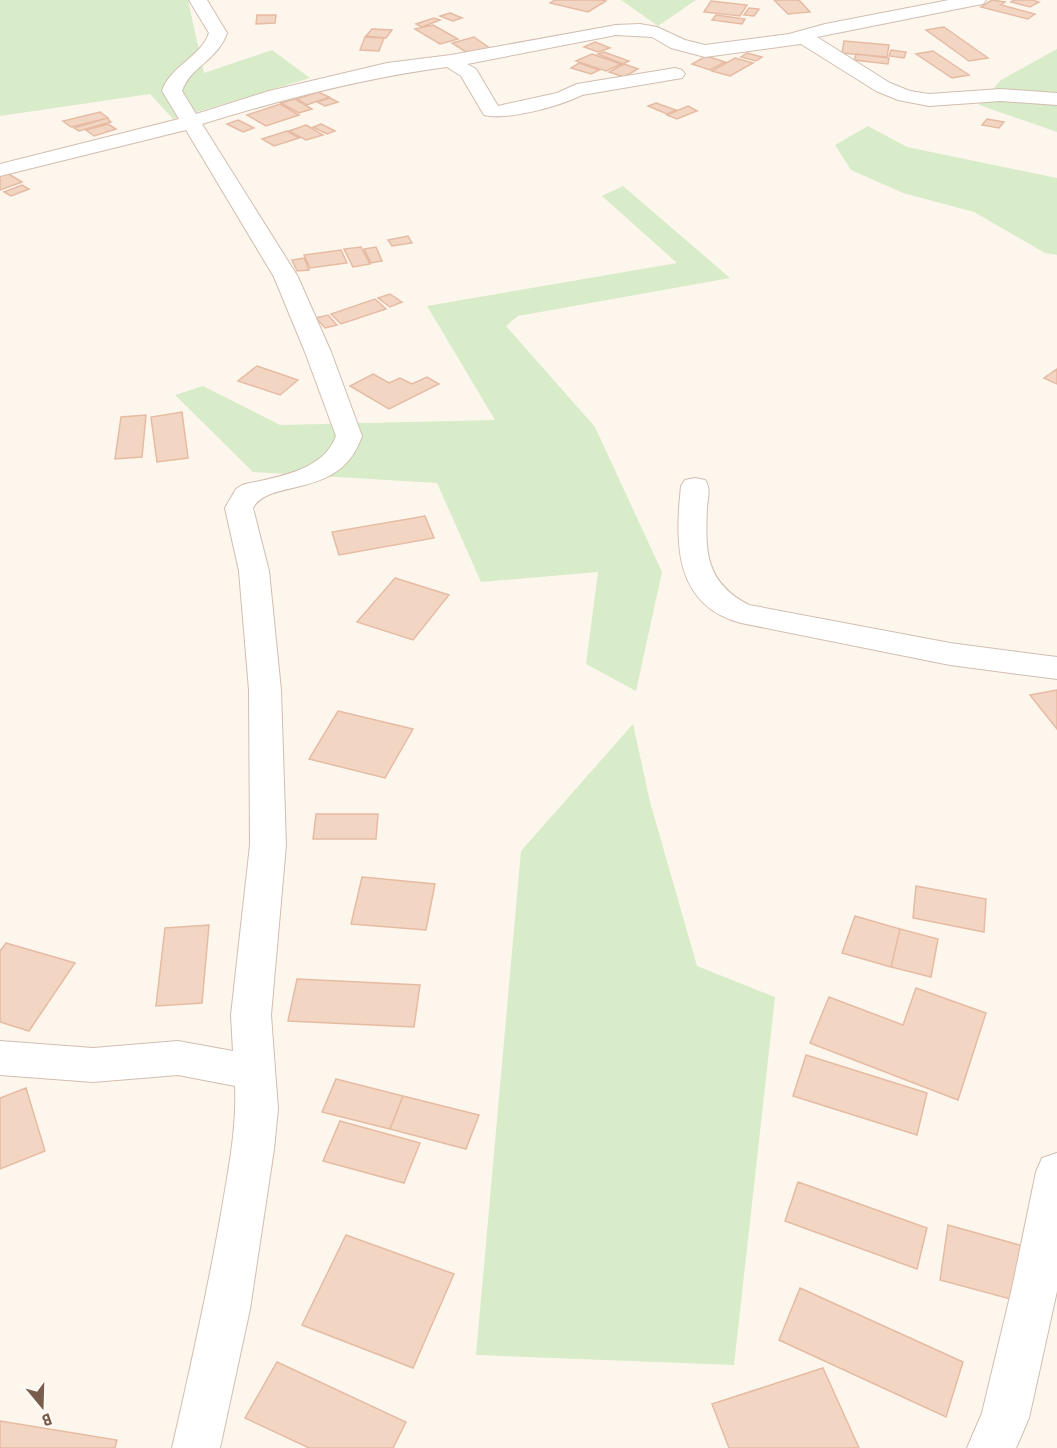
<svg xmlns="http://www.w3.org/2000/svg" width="1057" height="1448" viewBox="0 0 1057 1448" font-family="'Roboto Condensed',sans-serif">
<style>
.green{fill:#d8ecc9}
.building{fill:#f3d5c3;stroke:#e6bba3;stroke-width:1.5}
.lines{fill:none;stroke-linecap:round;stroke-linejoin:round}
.minor-casing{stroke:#d1beb0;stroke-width:2}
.tertiary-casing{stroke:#d1beb0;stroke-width:2}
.minor{fill:#fff;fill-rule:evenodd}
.tertiary{fill:#fff;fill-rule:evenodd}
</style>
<rect width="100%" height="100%" fill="#fdf6ec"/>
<path class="green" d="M0,0H188L204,73L272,50L310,78L173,119L150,94L0,116Z
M621,0H696L658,26Z
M1057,49V132L979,105L1001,80Z
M868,126L907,147L1057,178V255L1045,253L974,212L903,193L851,170L835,145Z
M623,186L730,278L518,316L506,326L595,427L662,572L636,691L586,664L598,572L481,582L437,483L253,472L175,395L203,386L280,425L495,420L427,306L677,263L602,196Z
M633,724L650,802L697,966L775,997L734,1365L476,1355L521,851Z"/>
<path class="building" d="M555,0H603L606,1L588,12L550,3Z
M774,0H799L810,12L788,14Z
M992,0L1005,2L1001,5L1035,14L1028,19L981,7Z
M1014,0H1032L1039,2L1030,7L1011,2Z
M711,1L747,5L740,16L704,12Z
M749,8L759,9L754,16L744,15Z
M450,13L462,18L453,21L440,16Z
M257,15H276L275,23L256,24Z
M716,15L745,19L742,24L712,20Z
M434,18L440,20L422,27L416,24Z
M433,25L458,39L440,44L415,29Z
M944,27L988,58L969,61L926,30Z
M372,29L392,30L386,38L366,36Z
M365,37L384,38L379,51L360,50Z
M474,37L491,49L469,54L452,43Z
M844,41L889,45L887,57L842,53Z
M595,42L610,48L598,52L584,47Z
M891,50L906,52L904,58L889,56Z
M933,51L969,75L952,78L916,54Z
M604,52L629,61L623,64L598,54Z
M747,53L762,57L756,61L741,57Z
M592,54L621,64L606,71L576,61Z
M856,54L889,58L888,64L854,60Z
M706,56L725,62L710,70L692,64Z
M735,58L753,63L730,76L712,71Z
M579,63L599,70L591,74L571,68Z
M624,64L638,69L624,77L609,72Z
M318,92L329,97L307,105L297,99Z
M330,98L338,102L325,106L317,102Z
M295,99L312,109L299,113L281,103Z
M656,103L676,110L667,114L648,106Z
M280,104L299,115L266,126L247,115Z
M688,106L697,111L677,119L667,115Z
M100,112L108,118L71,127L63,121Z
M107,118L111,122L79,131L74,128Z
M987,119L1004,122L999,128L982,125Z
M238,120L254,128L243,132L227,124Z
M108,124L116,129L94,136L86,130Z
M321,124L335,131L327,134L313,127Z
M306,125L323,135L306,140L289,131Z
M287,131L299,138L274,146L262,139Z
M7,173L22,182L0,190V176Z
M22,185L29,189L11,196L4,192Z
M408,236L412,243L392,246L388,240Z
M361,247L370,264L353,267L344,249Z
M376,247L382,261L371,263L364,249Z
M341,250L347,263L310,268L304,255Z
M304,258L309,270L297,271L292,260Z
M390,294L402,302L390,307L378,298Z
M375,299L386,309L341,324L331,314Z
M328,315L337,325L325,328L316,318Z
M257,366L298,380L280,395L238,381Z
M1057,369V384L1044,378Z
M373,374L389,383L400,378L412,384L427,377L439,384L389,409L350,386Z
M182,412L188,458L157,462L151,417Z
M146,415L142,457L115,459L121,417Z
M425,516L434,538L339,555L332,532Z
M395,578L449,595L413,640L357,622Z
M1057,690V729L1030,695Z
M338,711L413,729L385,778L309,759Z
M316,814H378L376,839H313Z
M362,877L435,884L426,930L351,924Z
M916,886L986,899L984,932L913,918Z
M855,916L900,929L891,967L842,953Z
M209,925L202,1003L156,1006L165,928Z
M900,929L938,939L931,977L891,967Z
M6,943L75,963L29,1031L0,1022V951Z
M297,979L420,985L414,1027L288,1021Z
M916,988L986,1013L958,1100L810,1043L829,997L903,1025Z
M806,1055L927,1093L917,1135L793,1096Z
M336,1079L403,1096L390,1129L322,1112Z
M26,1088L45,1151L0,1169V1098Z
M403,1096L479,1115L466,1149L390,1129Z
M340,1121L420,1143L404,1183L323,1161Z
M798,1182L927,1228L917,1269L785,1221Z
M948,1225L1023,1246L1018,1301L940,1280Z
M346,1235L454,1274L413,1368L302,1325Z
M800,1288L963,1362L946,1417L779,1340Z
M277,1362L406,1422L393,1448H309L245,1418Z
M823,1368L859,1448H729L712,1404Z
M0,1421L117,1440L115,1448H0Z"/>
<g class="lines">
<g class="minor-casing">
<path id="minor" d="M189,0H207L227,33C218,60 190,67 182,91L196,114L269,91L387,63L451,55L616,25L640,24L657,27L685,40L705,45L789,34L825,24L949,0H986L983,4L977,5L817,37L890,83L910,91L929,94L1001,89L1057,93V105L1001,101L929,106L898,100L876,91L801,44L705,57L671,48L652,37L616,35L467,64L476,69L498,106L557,93L577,84L675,68L682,70L685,74L682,78L582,95C560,106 507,121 484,115L461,76L447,67C363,78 283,99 202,124L298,277L331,352L362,436C340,501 270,477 253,508L269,571L281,690L286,845L271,1015L278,1109L274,1149L250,1309L220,1448H172C190,1370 207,1293 221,1214C228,1171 237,1129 235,1086L178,1075L93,1082L0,1075V1041L93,1048L178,1041L233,1051L231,1015L250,845L249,690L239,571L225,508L236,489L242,485C275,477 323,472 336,436L305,352L274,277L186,130L0,176V164L179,119L162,91C171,65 200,58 209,33Z
M695,478L705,480C711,488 708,497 707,507C705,552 705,582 749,605L950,643L1057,657V679L950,665L741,623C674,605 675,543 681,486L685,480Z"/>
</g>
<g class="tertiary-casing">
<path id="tertiary" d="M1057,1153V1291L1029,1418L1016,1448H967L982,1413L1012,1288L1036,1172L1042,1158Z"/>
</g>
<use href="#minor" class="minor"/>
<use href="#tertiary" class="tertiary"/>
</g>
<g transform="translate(42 1406) rotate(161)" stroke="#fffaf3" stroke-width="4.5" paint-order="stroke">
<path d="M0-4.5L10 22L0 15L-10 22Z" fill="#7a5c4d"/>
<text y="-9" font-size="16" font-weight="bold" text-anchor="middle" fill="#7a5c4d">B</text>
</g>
</svg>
